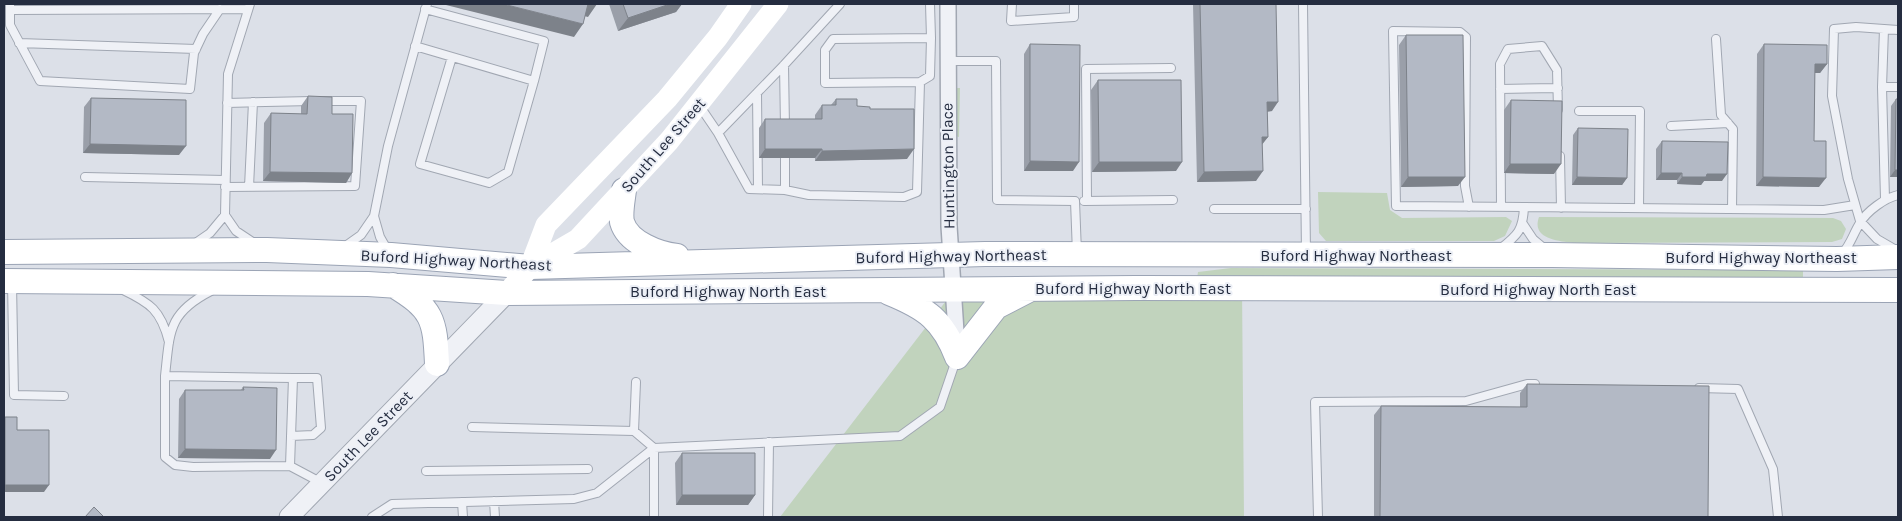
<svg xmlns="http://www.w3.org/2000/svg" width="1902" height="521" viewBox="0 0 1902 521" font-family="Karla,sans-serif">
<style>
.green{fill:#c1d3bd}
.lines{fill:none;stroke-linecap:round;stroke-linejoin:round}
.service-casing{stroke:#a1a7b2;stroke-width:10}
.minor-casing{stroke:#a1a7b2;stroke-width:18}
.tertiary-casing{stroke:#a1a7b2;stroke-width:21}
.primary-casing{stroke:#9ba4b5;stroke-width:26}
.service{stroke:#eff1f6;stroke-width:8}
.minor{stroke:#eff1f6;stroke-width:15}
.tertiary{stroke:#eff1f6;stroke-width:19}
.secondary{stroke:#fff;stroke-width:21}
.primary{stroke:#fff;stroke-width:24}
.wall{fill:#9a9fa9}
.shaded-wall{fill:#7d828a}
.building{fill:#b3b9c5;stroke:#7d828a}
.labels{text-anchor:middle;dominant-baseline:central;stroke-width:4;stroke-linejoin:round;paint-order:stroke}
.street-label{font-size:16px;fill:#252d40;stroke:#eceff6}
</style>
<rect width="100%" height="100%" fill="#dce0e8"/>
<path class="green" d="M955,88H960L959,137L955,136Z
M1318,192L1387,193L1390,210L1402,218L1506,217L1512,221L1505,236L1494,241H1326L1319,233Z
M1539,217L1833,218L1841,221L1846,229L1842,239L1832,242L1573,243C1558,241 1531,239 1539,217Z
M1231,268L1803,270V277L1770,280L1197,279L1198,272Z
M959,284L1242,287L1244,517H780Z"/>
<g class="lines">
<g class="service-casing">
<path id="service" d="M10,4V10L248,9
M250,4L228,74L225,215L236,231L254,243
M1012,4L1011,21L1074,17V4
M1303,4L1306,253
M425,9L544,41L534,81
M10,10V25L40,81L190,89L194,53L203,34L220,9
M1716,39L1721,115L1733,129L1732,209
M19,43L196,49
M415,46L534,81L508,172L489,183L420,164L452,57
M947,61H996L997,200L1075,201L1077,253
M784,65L785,128
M920,82L930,76L931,38
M1882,87L1884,29
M1500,89L1558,88
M757,93L758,189
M227,103L312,101
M699,105L718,133L749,189L785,190L809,195L904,197L917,192L920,82L825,83V50L833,39L931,38L930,4
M1579,111H1640L1639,208
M1671,126L1728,123
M718,133L784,65L840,4
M1560,156L1561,208
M785,158V190
M85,177L225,180
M225,187L355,186L361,101H324
M249,187L253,102
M1885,199L1882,87H1898
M1084,201L1173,200
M1087,201L1086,69L1171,68
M1469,207L1465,186L1466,37L1460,32L1393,31L1396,206C1439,206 1481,207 1524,207
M1501,207L1500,64L1508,49L1542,46L1557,70L1558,110
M1214,209H1306
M374,216L380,237L388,251
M1523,224L1533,239L1545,249
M194,244L210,233L225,215
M344,247L361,235L374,216L388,146L427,4
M1500,249C1518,235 1523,230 1524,207L1824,210L1855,205
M1896,250L1877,239L1860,221L1848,179L1832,96L1834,29L1856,27L1898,30
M1842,254C1851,244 1853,234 1860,223C1867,211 1885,198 1898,195
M12,283L14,395L64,396
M123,290C150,303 161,310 169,342
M165,376C170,331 168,313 211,291
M1699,388L1738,389L1773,469L1778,517
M472,427L634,431L654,448V517
M634,431L636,382
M291,436L313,435L321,428L317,378H293
M290,466L193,467L175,465L165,457V376L293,378L290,466L322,483
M426,471L588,469
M494,501L495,517
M462,502L463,517
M372,517L392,504L574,499L597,493L654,448L900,436L940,407L956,360
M768,517L769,442
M1318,517L1315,402L1466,401L1527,384H1535"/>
</g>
<g class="minor-casing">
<path id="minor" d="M948,4L949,226L957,347"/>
</g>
<g class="tertiary-casing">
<path id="tertiary" d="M289,517L507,293"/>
</g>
<g class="primary-casing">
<path id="primary" d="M624,190C623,199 620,213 622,222C628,243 659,254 677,256
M4,252L267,250L391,255L530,267L985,254L1552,255L1837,259L1898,257
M4,281L368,284L507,293L1136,288L1898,290
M393,285C433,309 435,319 437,364
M889,293C926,308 943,320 957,357
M957,357L996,307L1027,291"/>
</g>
<use href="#service" class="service"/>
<use href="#minor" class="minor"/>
<use href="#tertiary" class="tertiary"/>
<path class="secondary" d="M530,267L546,225L667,99L718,37L741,4
M507,293L530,267L578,239L669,141L778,4"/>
<use href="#primary" class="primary"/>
</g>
<path class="wall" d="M609,4H682L676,12L618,31Z
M1193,4H1276L1272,111L1267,112L1268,137L1262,144L1256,181L1197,182Z
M1406,35L1458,186L1401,187L1399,45Z
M1030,44L1073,171H1024V54Z
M1764,44L1827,64L1820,73H1815L1814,141L1819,187L1756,186L1757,54Z
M1098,80L1176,171L1092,172L1091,90Z
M308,96L332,114L352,173L346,183L263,181L264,123L271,113L301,114V106Z
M91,98L179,155L83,153L84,107Z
M836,99L857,106L870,109L907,159L815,161V158H759V128L765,119H815V115L822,105H831Z
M1896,99L1898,177H1890L1891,106Z
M1511,100L1554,174L1504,173V110Z
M1578,128L1627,178L1622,185H1572L1573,135Z
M1662,141L1722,181H1704L1701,185L1677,184V180H1656V149Z
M1527,384L1708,517H1374V415L1381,406L1520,407V393Z
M243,387L270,459L178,458L179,399L185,390H241Z
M5,417L17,430L44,492H4V419Z
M682,453L755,495L748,505H676L675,463Z"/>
<path class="shaded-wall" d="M442,4H503L583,24L574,37Z
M587,4H597L588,17L580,15Z
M670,4H682L676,12L618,31L628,18Z
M1815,64H1827L1820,73H1808Z
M1267,102H1278L1272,111L1260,112Z
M1262,137H1268L1261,146Z
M90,144L186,146L179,155L83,153Z
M765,149H822L815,158H759Z
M914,149L907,159L815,161L822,151Z
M1030,161L1079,162L1073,171H1024Z
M1099,162H1182L1176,171L1092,172Z
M1510,164H1561L1554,174L1504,173Z
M1895,170H1898V177H1890Z
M1263,171L1256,181L1197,182L1204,172Z
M270,172L352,173L346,183L263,181Z
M1661,173H1682L1677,180H1656Z
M1707,174H1727L1722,181H1704L1701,185L1677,184L1682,177Z
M1408,177H1465L1458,186L1401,187Z
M1577,177L1627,178L1622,185H1572Z
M1763,177L1826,178L1819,187L1756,186Z
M185,449L276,450L270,459L178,458Z
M5,485H49L44,492H4V487Z
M682,495H755L748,505H676Z"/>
<path class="building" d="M503,4H588L583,24Z
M623,4H670L628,18Z
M1200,4H1276L1278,102H1267L1268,137H1262L1263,171L1204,172Z
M1406,35H1463L1465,177H1408Z
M1030,44L1080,45L1079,162L1030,161Z
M1764,44L1827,45V64H1815L1814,141H1826V178L1763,177Z
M1098,80H1181L1182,162H1099Z
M308,96L332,97V114H353L352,173L270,172L271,113L307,114Z
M91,98L186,100V146L90,144Z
M836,99H857V106L870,107V109H914V149L822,151V149H765V119H822V105H836Z
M1896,99H1898V170H1895Z
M1511,100L1562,101L1561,164H1510Z
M1578,128L1628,129L1627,178L1577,177Z
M1662,141L1728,142L1727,174H1707L1706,177H1682V173H1661Z
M1527,384L1709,386L1708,517H1380L1381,406L1527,407Z
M243,387L277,388L276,450L185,449V390H244Z
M5,417H17V430H49V485H5Z
M682,453H755V495H682Z
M94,507L104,517H85Z"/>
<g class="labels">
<g class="street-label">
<text transform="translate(663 145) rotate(-49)">South Lee Street</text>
<text transform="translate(948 166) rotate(-91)">Huntington Place</text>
<text x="1356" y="255">Buford Highway Northeast</text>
<text transform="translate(951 256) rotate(-1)">Buford Highway Northeast</text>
<text x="1761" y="257">Buford Highway Northeast</text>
<text transform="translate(456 260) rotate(3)">Buford Highway Northeast</text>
<text x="1133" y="288">Buford Highway North East</text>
<text x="1538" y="289">Buford Highway North East</text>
<text x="728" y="291">Buford Highway North East</text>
<text transform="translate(368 436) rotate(-46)">South Lee Street</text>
</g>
</g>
<rect width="1902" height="521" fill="none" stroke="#252d40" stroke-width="10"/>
</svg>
